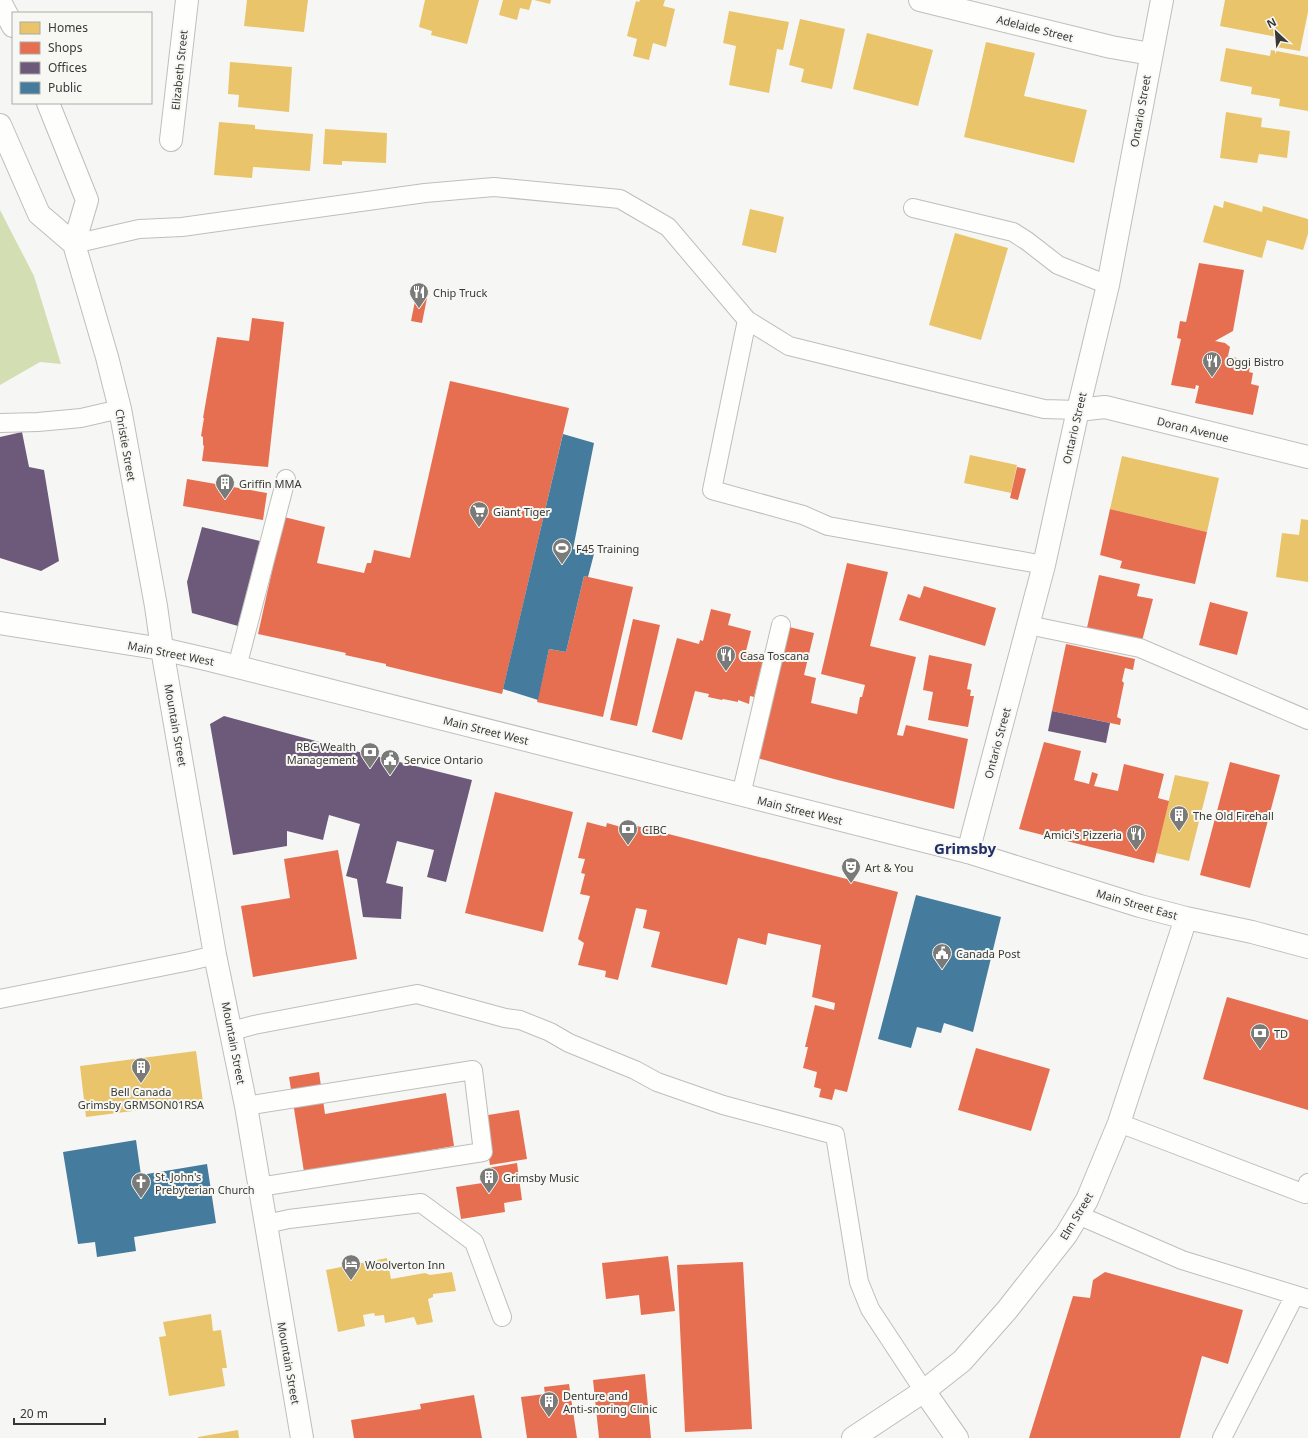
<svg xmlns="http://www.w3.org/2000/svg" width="1308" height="1438" viewBox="0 0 1308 1438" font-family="'Noto Sans',sans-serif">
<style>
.forest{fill:#d3deb2}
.homes{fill:#e9c46a}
.shops{fill:#e76f51}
.offices{fill:#6d597a}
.public{fill:#457b9d}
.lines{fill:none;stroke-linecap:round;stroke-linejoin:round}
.service-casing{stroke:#bebfbc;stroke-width:20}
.minor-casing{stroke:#bebfbc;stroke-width:24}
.tertiary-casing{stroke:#bebfbc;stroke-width:24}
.secondary-casing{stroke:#bebfbc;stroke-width:24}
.service{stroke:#fefefd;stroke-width:18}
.minor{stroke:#fefefd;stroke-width:22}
.tertiary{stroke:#fefefd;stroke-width:22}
.secondary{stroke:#fefefd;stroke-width:22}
.labels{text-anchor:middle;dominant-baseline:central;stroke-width:4;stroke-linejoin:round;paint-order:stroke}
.street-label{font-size:11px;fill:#383836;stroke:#f7f8f3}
.poi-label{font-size:11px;fill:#383836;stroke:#f7f8f3;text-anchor:start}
.district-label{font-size:15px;font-weight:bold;fill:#212e67;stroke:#f7f8f3}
</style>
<rect width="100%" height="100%" fill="#f6f7f4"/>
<path class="forest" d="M0,210L34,276L61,364L40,362L0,385Z"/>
<path class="homes" d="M247,0H308L304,32L244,26Z
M425,0H479L467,44L431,35L432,31L419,27Z
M503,0H532L529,10L520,8L517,20L499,15Z
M534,0H551L550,4Z
M640,0H665L663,6L675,9L666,47L653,43L649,60L633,56L637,39L627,36L636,1L639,2Z
M1225,0H1308V12L1300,51L1276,47L1277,37L1220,26Z
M729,11L789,22L783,50L777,49L769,93L729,85L736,46L723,43Z
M800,19L845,29L832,89L801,82L804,69L789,65Z
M867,33L933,50L918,106L853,89Z
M986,42L1035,53L1024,96L1087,110L1074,163L964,137Z
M1226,48L1270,56L1271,50L1308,57V111L1279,106L1280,99L1251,94L1252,87L1220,81Z
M230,62L292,67L289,112L238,107L239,95L228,94Z
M1226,112L1262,118L1261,127L1290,131L1287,158L1259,154L1257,163L1220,158Z
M219,122L255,125V129L313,134L310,171L253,167L252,178L214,175Z
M325,129L387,133L386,163L342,161V165L323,164Z
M1224,201L1262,212L1263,206L1308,219V234L1303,250L1267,240L1262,258L1203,242L1214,205L1223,208Z
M750,209L784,217L776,253L742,245Z
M955,233L1008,248L981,340L929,325Z
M970,455L1017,465L1011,493L964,483Z
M1122,456L1219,478L1207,532L1110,509Z
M1301,519L1308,520V582L1276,577L1282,533L1299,535Z
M1175,775L1209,782L1189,861L1156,853Z
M196,1051L203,1102L86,1117L80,1066Z
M387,1258L391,1279L425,1273L430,1275L452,1272L456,1291L433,1294V1297L428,1299L433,1322L417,1325L414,1317L385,1323L384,1315L375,1316L374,1313L363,1315L365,1326L338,1332L326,1270Z
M211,1314L213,1331L221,1330L227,1368H222L225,1386L169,1396L159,1337L166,1336L163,1322Z
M238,1430L239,1438H198V1437Z"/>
<path class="shops" d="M1199,263L1244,270L1233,331L1215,341L1225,343L1230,347L1228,356L1245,360L1244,364L1250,366L1249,372L1253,373L1251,384L1259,386L1253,415L1195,403L1199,386L1196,385L1195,389L1171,385L1181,339L1177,338L1180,321L1186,322Z
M416,296L427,298L422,323L411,321Z
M252,318L284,322L268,467L202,461L204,446L203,445V437L201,436L204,418H203L217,337L249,341Z
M450,381L569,408L502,694L386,666V664L345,655L346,653L258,634L284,517L325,527L317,563L364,573L367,563H371L374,550L410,558Z
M1017,467L1026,469L1018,500L1010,498Z
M187,479L267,493L263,520L183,506Z
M1110,509L1207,532L1195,584L1120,568L1122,561L1100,555Z
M847,563L888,572L870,646L916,657L897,735L903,736L906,725L968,739L954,809L834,779L757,758L789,627L814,633L804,675L816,678L811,703L857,714L860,697H862L865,685L821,674Z
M1099,575L1140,584L1137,596L1153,599L1141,645L1086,632Z
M584,576L633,587L603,717L537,702L549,649L566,652Z
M924,586L996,608L985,646L899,620L908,594L920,598Z
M1210,602L1248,612L1237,655L1199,645Z
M711,609L731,614L728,625L751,631L746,651L764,656L754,697L750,696L749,704L738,700V702L723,699L722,700L708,697L709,694L695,691L682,740L652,732L677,638L699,644L700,640L703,641Z
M633,619L660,625L637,726L610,720Z
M1066,644L1135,659L1133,670L1125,668L1122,681L1124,683L1117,717L1121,719L1120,725L1052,711Z
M929,655L972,664L967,689L971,690L970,696H974L968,727L928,720L933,692L923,690Z
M1044,742L1081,751L1074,780L1089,784L1092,772L1098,774L1094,786L1118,791L1124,764L1164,774L1158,798L1169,801L1154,863L1019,829Z
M1230,762L1280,775L1250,888L1200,875Z
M495,792L573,812L543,932L465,913Z
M587,822L606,827L607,823L628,829L629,824L898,892L847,1092L835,1089L832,1100L819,1097L821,1089L814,1087L817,1072L803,1068L808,1047H805L815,1005L834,1010L835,1003L812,997L821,945L768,933L766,945L738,938L727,985L651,967L660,932L643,928L647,910L636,908L618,980L605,977L606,971L578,965L584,943L578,939L590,896L580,894L585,874L581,873L585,859L578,858Z
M338,850L357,959L253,977L241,906L290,898L284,859Z
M1227,997L1308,1020V1110L1203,1079Z
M976,1048L1050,1069L1031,1131L958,1110Z
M319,1072L325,1114L446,1093L454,1146L304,1172L289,1077Z
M519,1110L527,1159L490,1165L482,1116Z
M517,1163L522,1200L504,1203L505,1212L461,1219L456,1187L489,1182L487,1168Z
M668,1256L675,1311L641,1315L639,1295L606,1299L602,1263Z
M743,1262L752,1429L685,1432L677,1265Z
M1105,1272L1243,1310L1228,1364L1202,1356L1180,1438H1029L1073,1296L1090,1298L1093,1280Z
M645,1374L651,1438H599L593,1380Z
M569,1384L577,1438H527L521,1397L545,1394L544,1387Z
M474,1395L482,1438H354L351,1420L421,1409L420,1404Z"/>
<path class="offices" d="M22,432L29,467L44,470L59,561L41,571L0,558V437Z
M202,527L260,541L238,626L192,613L187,582Z
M1052,711L1110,723L1106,743L1048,731Z
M224,716L327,744L472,780L446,882L427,877L434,850L397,841L386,883L403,887L401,919L363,917L357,879L346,876L360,824L329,815L323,840L287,831V846L233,855L210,724Z"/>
<path class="public" d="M563,434L594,443L573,549L594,554L588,577L584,576L566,652L549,649L538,700L503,689Z
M916,895L1001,917L973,1032L944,1023L941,1033L917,1027L911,1048L878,1039Z
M136,1140L141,1175L207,1164L216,1223L134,1237L136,1251L97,1257L95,1242L78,1244L63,1152Z"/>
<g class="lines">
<g class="service-casing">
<path id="service" d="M913,208L1013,232L1027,241L1058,265L1108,285
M74,244L139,229L182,227L425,193L494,187L620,199L668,227L747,320L789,346L1044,409L1078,410
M747,320L712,490L803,515L828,526L1044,565
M0,423L38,422L81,418L120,409
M1028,625L1140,648L1308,720
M237,667L286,479
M741,795L781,625
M0,999L190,961L215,955
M232,1031L254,1025L417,994L505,1018L520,1020L550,1032L569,1043L635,1070L657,1082L723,1105L835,1135L859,1282L870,1309L924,1391
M246,1106L473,1070L483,1152L259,1187
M1119,1123L1305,1194L1308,1183
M1078,1215L1182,1260L1308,1299
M266,1224L289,1219L421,1203L474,1242L502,1317
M1222,1438L1295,1295"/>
</g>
<g class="minor-casing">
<path id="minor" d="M920,0L1111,47L1151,54
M171,140L187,0
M1078,410L1105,407L1308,457
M924,1391L957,1438"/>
</g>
<g class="tertiary-casing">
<path id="tertiary" d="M968,852L1044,565L1078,410L1108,285L1162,0"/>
</g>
<g class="secondary-casing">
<path id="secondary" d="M0,2L13,26
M48,103L87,200L74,244L107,357L120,409L156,606L162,649L215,955L246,1106L302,1438
M0,125L39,214L74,244
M0,623L162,649L210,660L968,852L1140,906L1186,918L1252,932L1308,947
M853,1438L924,1391L962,1361L1007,1310L1066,1235L1087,1200L1119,1123L1186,918"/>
</g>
<use href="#service" class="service"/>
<use href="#minor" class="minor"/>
<use href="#tertiary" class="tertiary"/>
<use href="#secondary" class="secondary"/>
</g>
<defs>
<g id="restaurant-pin" transform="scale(1)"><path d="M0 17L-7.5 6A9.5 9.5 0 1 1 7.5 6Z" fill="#7a7b78" stroke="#f7f8f3"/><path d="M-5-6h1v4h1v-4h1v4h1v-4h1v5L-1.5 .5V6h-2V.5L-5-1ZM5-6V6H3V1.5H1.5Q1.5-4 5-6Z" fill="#fff"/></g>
<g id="building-pin" transform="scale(1)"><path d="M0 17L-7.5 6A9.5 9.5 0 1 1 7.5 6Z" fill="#7a7b78" stroke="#f7f8f3"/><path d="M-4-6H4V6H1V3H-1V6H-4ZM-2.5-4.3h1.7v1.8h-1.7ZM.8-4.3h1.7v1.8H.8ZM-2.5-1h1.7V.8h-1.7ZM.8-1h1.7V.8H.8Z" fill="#fff"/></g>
<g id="supermarket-pin" transform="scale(1)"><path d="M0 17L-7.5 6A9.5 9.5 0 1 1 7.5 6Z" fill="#7a7b78" stroke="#f7f8f3"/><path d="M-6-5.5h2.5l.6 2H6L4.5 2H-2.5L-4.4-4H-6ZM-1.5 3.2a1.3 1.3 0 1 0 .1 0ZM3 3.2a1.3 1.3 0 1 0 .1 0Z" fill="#fff"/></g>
<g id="stadium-pin" transform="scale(1)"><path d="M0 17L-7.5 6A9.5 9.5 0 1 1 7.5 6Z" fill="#7a7b78" stroke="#f7f8f3"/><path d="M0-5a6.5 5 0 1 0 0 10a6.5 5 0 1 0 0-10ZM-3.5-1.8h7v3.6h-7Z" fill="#fff"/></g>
<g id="bank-pin" transform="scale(1)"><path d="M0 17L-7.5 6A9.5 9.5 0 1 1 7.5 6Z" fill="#7a7b78" stroke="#f7f8f3"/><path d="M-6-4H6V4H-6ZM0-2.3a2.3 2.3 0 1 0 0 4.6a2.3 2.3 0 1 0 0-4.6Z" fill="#fff"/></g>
<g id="civic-pin" transform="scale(1)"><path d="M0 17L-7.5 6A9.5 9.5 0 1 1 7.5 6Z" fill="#7a7b78" stroke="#f7f8f3"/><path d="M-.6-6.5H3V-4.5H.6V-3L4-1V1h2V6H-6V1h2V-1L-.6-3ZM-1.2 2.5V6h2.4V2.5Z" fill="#fff"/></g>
<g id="theatre-pin" transform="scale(1)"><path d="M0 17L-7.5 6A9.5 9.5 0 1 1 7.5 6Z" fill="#7a7b78" stroke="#f7f8f3"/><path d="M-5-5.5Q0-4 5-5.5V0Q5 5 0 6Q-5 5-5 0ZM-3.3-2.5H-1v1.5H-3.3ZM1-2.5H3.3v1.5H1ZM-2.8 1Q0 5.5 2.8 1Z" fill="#fff"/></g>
<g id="church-pin" transform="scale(1)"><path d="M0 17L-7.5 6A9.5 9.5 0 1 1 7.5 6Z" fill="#7a7b78" stroke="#f7f8f3"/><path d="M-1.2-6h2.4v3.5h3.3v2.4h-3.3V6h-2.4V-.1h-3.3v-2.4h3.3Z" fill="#fff"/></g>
<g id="hotel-pin" transform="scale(1)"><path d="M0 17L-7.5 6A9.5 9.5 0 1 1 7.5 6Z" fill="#7a7b78" stroke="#f7f8f3"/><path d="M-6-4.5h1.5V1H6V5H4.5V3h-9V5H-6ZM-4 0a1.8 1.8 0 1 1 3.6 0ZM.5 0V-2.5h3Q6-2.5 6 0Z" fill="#fff"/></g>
</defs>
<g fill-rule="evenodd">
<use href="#restaurant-pin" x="419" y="292"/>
<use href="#restaurant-pin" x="1212" y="361"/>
<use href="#building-pin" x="225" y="483"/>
<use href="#supermarket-pin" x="479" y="511"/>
<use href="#stadium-pin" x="562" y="548"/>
<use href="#restaurant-pin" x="726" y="655"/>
<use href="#bank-pin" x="370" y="752"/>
<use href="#civic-pin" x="390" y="759"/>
<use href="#building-pin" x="1179" y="815"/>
<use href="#bank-pin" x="628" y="829"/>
<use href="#restaurant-pin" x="1136" y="834"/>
<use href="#theatre-pin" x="851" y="867"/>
<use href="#civic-pin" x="942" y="953"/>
<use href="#bank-pin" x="1260" y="1033"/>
<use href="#building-pin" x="141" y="1067"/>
<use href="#building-pin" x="489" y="1177"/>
<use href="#church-pin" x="141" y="1182"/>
<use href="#hotel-pin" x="351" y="1264"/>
<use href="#building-pin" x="549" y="1401"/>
</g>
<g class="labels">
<g class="street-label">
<text transform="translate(1035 28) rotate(14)">Adelaide Street</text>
<text transform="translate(179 70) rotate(-84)">Elizabeth Street</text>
<text transform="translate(1140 111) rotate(-80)">Ontario Street</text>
<text transform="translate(1074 428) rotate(-77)">Ontario Street</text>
<text transform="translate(1193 429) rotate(14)">Doran Avenue</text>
<text transform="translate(126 445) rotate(80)">Christie Street</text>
<text transform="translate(171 653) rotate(11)">Main Street West</text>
<text transform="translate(176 725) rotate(80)">Mountain Street</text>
<text transform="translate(486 730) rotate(14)">Main Street West</text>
<text transform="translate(997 743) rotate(-75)">Ontario Street</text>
<text transform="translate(800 810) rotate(14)">Main Street West</text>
<text transform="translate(1137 904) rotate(16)">Main Street East</text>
<text transform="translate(234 1043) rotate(79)">Mountain Street</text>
<text transform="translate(1076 1216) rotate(-59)">Elm Street</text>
<text transform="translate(289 1363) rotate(80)">Mountain Street</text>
</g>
<g class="poi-label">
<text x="433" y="292">Chip Truck</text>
<text x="1226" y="361">Oggi Bistro</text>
<text x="239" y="483">Griffin MMA</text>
<text x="493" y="511">Giant Tiger</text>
<text x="576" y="548">F45 Training</text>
<text x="740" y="655">Casa Toscana</text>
<text x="356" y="746" text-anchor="end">RBC Wealth<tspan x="356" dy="13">Management</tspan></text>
<text x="404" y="759">Service Ontario</text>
<text x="1193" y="815">The Old Firehall</text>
<text x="642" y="829">CIBC</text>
<text x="1122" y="834" text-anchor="end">Amici's Pizzeria</text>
<text x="865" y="867">Art &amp; You</text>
<text x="956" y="953">Canada Post</text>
<text x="1274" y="1033">TD</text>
<text x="141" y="1091" text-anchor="middle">Bell Canada<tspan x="141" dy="13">Grimsby GRMSON01RSA</tspan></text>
<text x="155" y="1176">St. John's<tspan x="155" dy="13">Prebyterian Church</tspan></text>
<text x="503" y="1177">Grimsby Music</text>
<text x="365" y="1264">Woolverton Inn</text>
<text x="563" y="1395">Denture and<tspan x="563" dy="13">Anti-snoring Clinic</tspan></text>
</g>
<g class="district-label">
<text x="965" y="848">Grimsby</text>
</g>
</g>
<rect x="12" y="12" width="140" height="92" fill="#f7f8f3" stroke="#ababa7"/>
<rect x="20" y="22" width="20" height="12" fill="#e9c46a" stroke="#ababa7"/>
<text x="48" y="32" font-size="12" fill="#383836">Homes</text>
<rect x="20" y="42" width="20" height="12" fill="#e76f51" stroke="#ababa7"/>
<text x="48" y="52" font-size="12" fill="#383836">Shops</text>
<rect x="20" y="62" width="20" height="12" fill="#6d597a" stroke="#ababa7"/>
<text x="48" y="72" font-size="12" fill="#383836">Offices</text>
<rect x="20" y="82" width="20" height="12" fill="#457b9d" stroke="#ababa7"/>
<text x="48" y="92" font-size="12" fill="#383836">Public</text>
<g transform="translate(1276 32) rotate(334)" stroke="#f7f8f3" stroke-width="3" paint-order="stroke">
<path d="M0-3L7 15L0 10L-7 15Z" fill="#383836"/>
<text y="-6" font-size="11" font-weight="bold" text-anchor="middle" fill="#383836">N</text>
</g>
<path d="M14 1418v6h91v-6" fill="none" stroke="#383836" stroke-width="2"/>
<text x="20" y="1418" font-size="12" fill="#383836" stroke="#f7f8f3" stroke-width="3" paint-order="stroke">20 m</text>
</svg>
